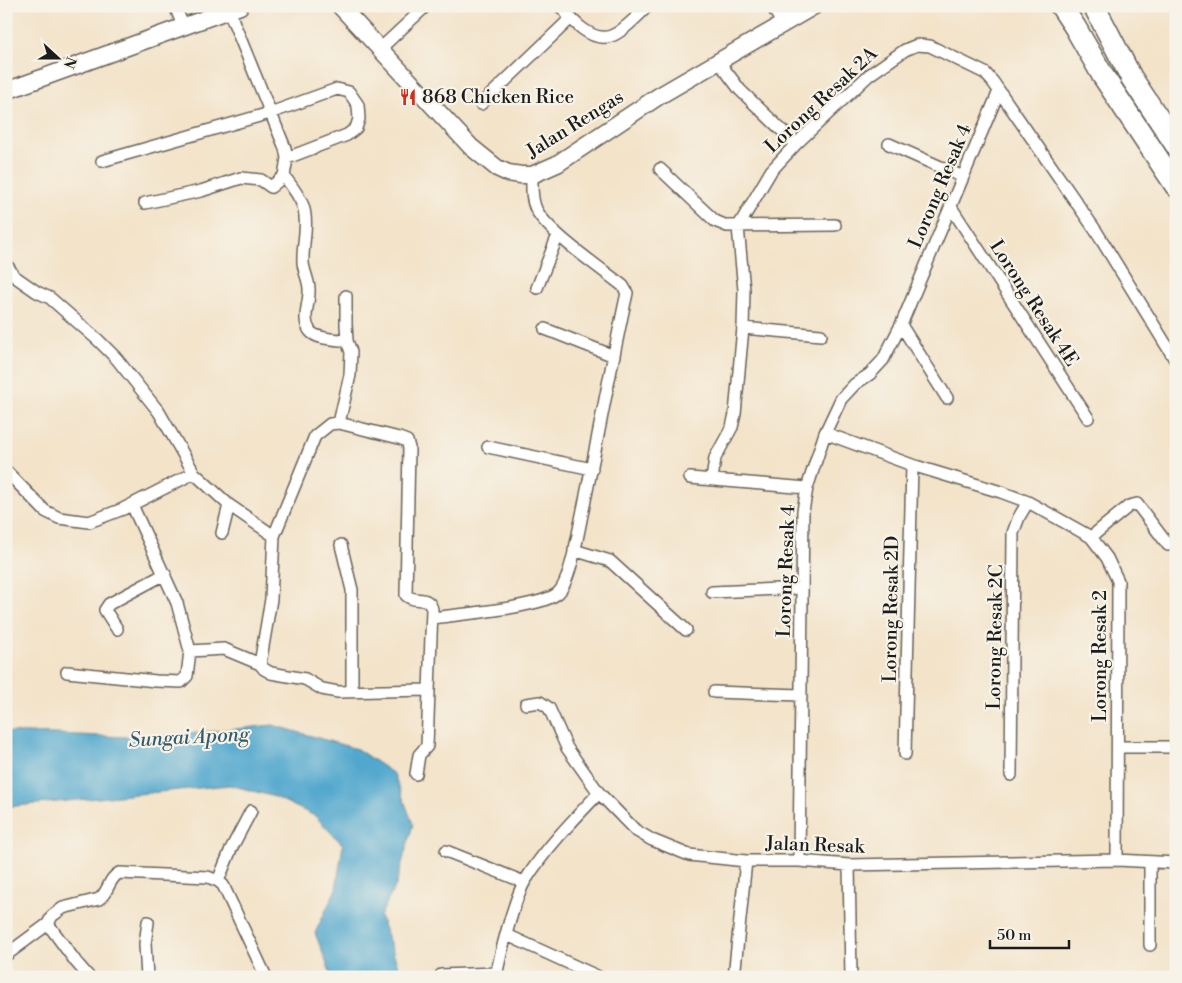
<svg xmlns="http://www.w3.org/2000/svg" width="1182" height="983" viewBox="0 0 1182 983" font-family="'Libre Bodoni',serif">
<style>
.water{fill:#51a7ce;stroke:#366275}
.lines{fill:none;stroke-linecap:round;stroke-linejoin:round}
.street-casing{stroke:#676259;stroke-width:14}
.secondary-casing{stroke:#676259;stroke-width:19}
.highway-casing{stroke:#676259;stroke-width:24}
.street{stroke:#fff;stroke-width:11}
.secondary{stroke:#fff;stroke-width:16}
.highway{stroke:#fff;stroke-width:21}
.labels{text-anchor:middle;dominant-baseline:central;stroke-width:4.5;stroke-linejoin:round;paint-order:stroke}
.poi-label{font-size:19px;fill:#1c1c1c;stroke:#f7f3e8;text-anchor:start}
.street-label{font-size:19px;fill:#1c1c1c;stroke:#f7f3e8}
.water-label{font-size:20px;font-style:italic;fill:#345b6c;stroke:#f7f3e8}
</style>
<rect width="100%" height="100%" fill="#f7f3e8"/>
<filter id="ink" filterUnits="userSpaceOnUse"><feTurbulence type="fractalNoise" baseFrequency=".02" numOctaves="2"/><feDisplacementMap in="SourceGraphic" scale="10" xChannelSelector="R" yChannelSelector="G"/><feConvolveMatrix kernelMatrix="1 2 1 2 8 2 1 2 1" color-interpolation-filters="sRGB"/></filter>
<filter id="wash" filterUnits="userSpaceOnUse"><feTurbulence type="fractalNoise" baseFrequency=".0096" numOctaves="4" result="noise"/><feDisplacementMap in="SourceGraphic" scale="20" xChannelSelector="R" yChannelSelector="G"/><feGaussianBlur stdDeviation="1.12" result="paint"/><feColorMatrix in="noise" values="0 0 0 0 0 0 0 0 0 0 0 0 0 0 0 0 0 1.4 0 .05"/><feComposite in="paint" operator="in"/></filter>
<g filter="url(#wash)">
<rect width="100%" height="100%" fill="#f3e3c9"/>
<path class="water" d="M273,725L357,749L394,774L413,824L396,885L380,916L402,977H332L315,933L336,889L343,845L315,816L275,797L230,785L6,807V732L150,738Z"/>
</g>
<g filter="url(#ink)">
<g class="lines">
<g class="street-casing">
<path id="street" d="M175,6L183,26
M560,6C571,19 591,43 611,36C623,32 638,15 648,6
M772,6L783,25
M229,11L285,148L287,158L284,176C291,185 299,195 303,206C309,224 302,245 303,263C304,272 309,281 309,289C310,303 301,319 310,331C317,340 337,339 347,341
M381,48L426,6
M719,62L740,90L796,144
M481,104L570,19
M889,144L963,177
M102,161L270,113L337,89L349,92L358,105L359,119L356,128L347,135L287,158
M660,169L715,221L727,226L835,225
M145,203L201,191L241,178L261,180L271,187L284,176
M951,207L1088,418
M6,264L14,276L37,292L50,298L98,340L116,358L159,412L194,473L229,505L274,536L271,599L260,664
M537,288L558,235
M901,325L947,398
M743,328L821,335
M545,329L614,356
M339,423L399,438L407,441L409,448L406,595C414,604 428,594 432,609L427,746L419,755L416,774
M825,433L912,465L1001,492L1028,502L1091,537L1107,558L1118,581L1117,860
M488,447L592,469
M6,471L45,511L59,518L89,522L123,509L194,473
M690,478L807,488
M712,480L715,458L732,427L735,414L743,328L744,290L738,227L771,171L796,144L869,75L905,50L917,45L930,46L985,73L993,82L1096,231L1176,361
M222,533L229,505
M274,536L315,436L330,424L339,423L350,375L351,352L347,341L346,324V296
M1091,537L1129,506L1137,504L1168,545
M341,545L352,590V690
M574,550L610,561L686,630
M712,592L802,588
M432,618C459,614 540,608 558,593C571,582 579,527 583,510C598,438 611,365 627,293L623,286C602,269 547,232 536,209C531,199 532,187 532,175
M117,629L105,610L109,604L165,574
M190,651L224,649L260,664L264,669L271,673L305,679L322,689L338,692L428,690
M67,672L156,681L181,682L187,676L190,651L177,603L132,505
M714,692L801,695
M526,704L540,702L549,708L567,748L599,793L635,830L652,840L689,855L746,861H799L849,865L1117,860L1176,863
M1118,747H1176
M905,754L912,465
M1011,775L1013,533L1019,517L1028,502
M446,851L524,882
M799,861L803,511L807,488L825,433L841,399L855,384L870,374L883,360L901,325L999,91
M849,865L851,977
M218,881L231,849L251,811
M48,924L76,962L89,977
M507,935L599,977
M1150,945V862
M6,955L48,924L52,916L63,908L99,899C109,892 108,879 119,873L208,877L218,881L223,885L266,977
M441,975L497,973
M147,977L145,944L148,922
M496,977C500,955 514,899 525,881C545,849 573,820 599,793
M734,977L746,861"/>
</g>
<g class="secondary-casing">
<path id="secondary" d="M340,6L471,147L497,168L508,173L521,175H532L557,164L659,96L814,6
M6,91L240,6"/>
</g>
<g class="highway-casing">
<path id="highway" d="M1061,6L1075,27L1103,76L1176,186
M1094,6L1131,77L1176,145"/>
</g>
<use href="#street" class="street"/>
<use href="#secondary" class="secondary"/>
<use href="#highway" class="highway"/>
</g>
</g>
<defs>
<g id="restaurant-bare" transform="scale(1.35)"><path d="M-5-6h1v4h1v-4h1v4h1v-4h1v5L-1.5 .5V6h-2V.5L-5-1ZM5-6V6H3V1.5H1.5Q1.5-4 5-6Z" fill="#c8321e" stroke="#f7f3e8" stroke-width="2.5" paint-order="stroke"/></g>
</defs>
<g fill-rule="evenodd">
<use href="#restaurant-bare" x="408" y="97"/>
</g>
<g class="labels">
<g class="poi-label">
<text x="422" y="97">868 Chicken Rice</text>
</g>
<g class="street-label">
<text transform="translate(821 100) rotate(-43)">Lorong Resak 2A</text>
<text transform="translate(575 124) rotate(-32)">Jalan Rengas</text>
<text transform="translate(940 186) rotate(-67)">Lorong Resak 4</text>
<text transform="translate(1034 303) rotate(57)">Lorong Resak 4E</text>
<text transform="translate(786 571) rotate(-88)">Lorong Resak 4</text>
<text transform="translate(891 609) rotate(-89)">Lorong Resak 2D</text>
<text transform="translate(995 637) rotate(-89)">Lorong Resak 2C</text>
<text transform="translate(1100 656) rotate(-90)">Lorong Resak 2</text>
<text transform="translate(815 845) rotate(2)">Jalan Resak</text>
</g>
<g class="water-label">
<text transform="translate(189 738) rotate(-3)">Sungai Apong</text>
</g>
</g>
<rect width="1182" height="983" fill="none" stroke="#f7f3e8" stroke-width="25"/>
<g transform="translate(58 58) rotate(111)" stroke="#f7f3e8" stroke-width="4" paint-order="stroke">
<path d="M0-4L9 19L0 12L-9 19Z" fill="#1c1c1c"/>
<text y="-8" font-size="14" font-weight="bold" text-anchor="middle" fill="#1c1c1c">N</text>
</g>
<path d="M990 940v8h79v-8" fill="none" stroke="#1c1c1c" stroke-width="2.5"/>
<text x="997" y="940" font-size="15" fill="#1c1c1c" stroke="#f7f3e8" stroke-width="4" paint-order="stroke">50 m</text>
</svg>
